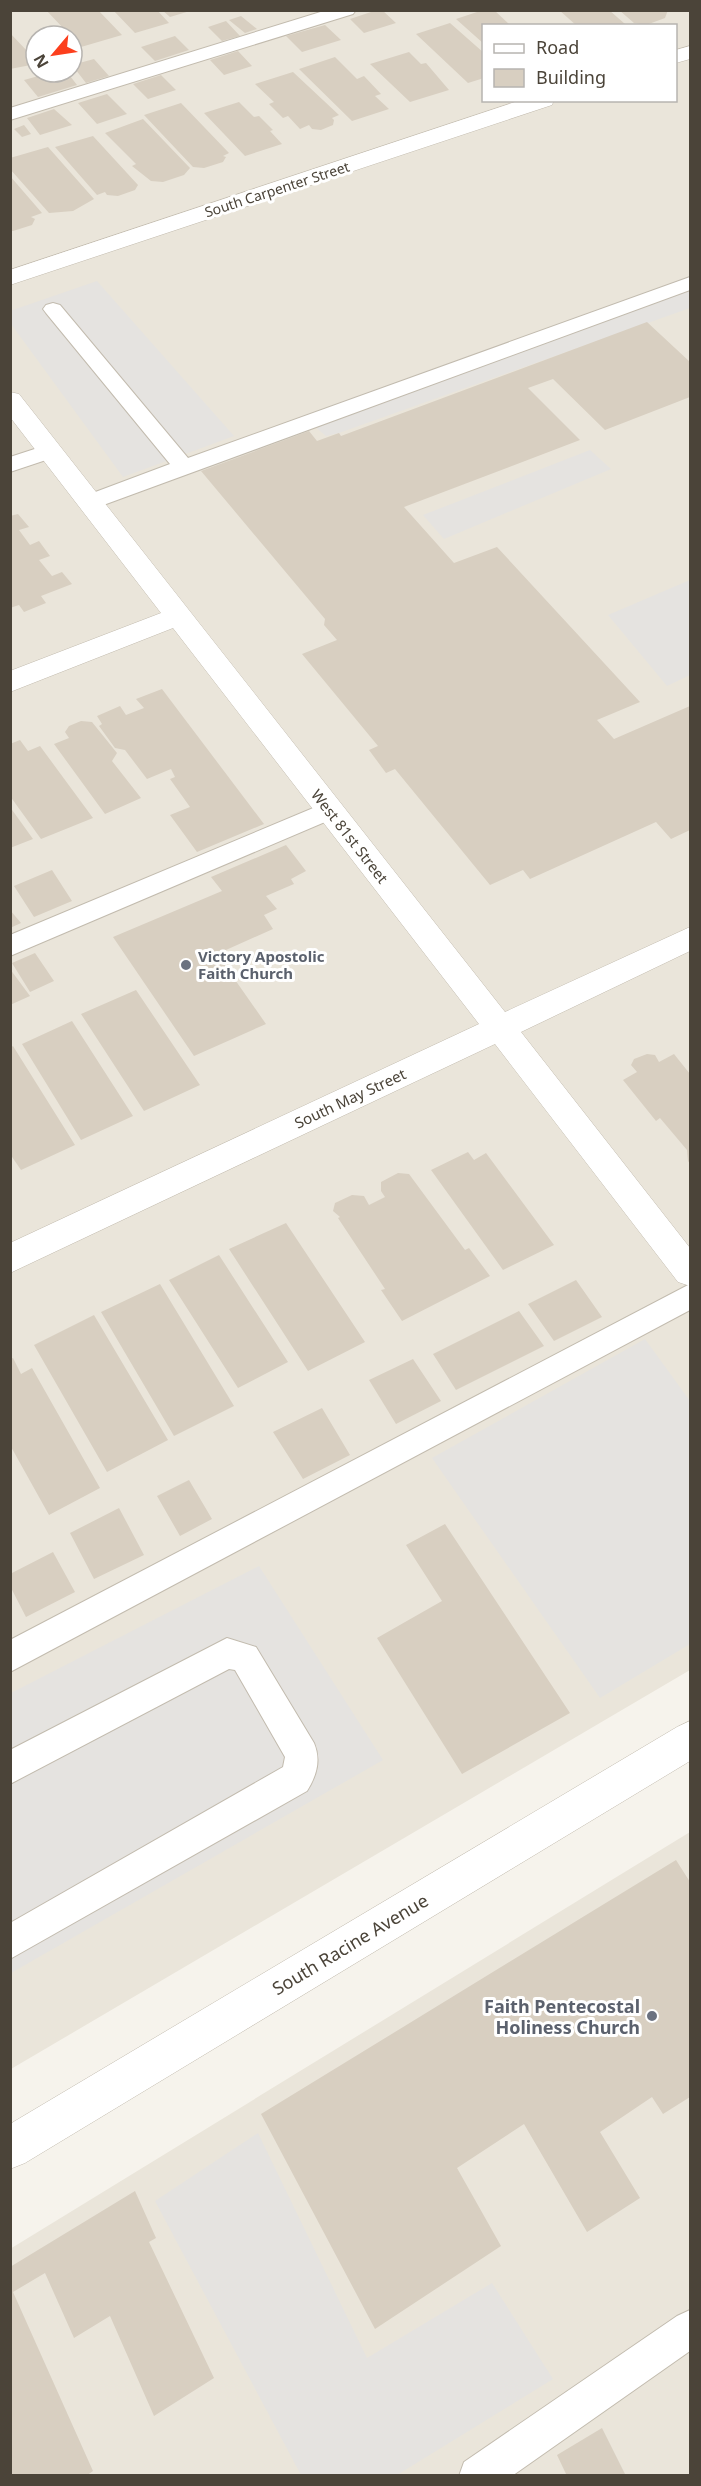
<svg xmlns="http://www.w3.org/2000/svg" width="701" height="2486" viewBox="0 0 701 2486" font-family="'Noto Sans',sans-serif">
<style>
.residential{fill:#eae5da;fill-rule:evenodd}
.parking{fill:#e5e3e0}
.building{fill:#d8cfc1}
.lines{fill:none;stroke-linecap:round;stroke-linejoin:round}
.service-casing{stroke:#c2bbae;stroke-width:2}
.minor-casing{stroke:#c2bbae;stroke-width:1}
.tertiary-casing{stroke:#c2bbae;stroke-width:1}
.service{fill:#fff;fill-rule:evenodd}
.minor{fill:#fff;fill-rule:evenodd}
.tertiary{fill:#fff;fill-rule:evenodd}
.worship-dot{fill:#6b7280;stroke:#fff;stroke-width:2}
.labels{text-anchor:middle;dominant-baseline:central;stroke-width:6;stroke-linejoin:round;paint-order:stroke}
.far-street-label{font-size:14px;fill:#4b4439;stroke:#fff}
.street-label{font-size:15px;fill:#4b4439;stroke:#fff}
.worship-label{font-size:15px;font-weight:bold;fill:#5b616d;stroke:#fff;text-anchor:start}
.near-street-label{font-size:18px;fill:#4b4439;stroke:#fff}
.near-worship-label{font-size:18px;font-weight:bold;fill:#5b616d;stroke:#fff;text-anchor:end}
</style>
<rect width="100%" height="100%" fill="#f6f3ec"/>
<path class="residential" d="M10,11H690V1670L11,2069ZM484,26H676V100H484ZM36,36H72V72H36Z
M690,1832V2475H11L10,2249Z"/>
<path class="parking" d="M690,276V308L339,433L326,436L302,416Z
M97,281L234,436L123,477L11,324L10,311Z
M590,450L611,469L444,539L423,515Z
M690,580V675L667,686L608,615Z
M645,1339L690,1401V1644L600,1698L432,1458Z
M259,1566L383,1760L11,1973V1693Z
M258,2133L367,2358L492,2283L553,2379L397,2475H301L155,2201Z"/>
<path class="building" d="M46,10H98L122,35L81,47Z
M113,10H157L169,23L135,33Z
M162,10H190V11L170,17Z
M377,10H382L396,23L364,33L350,19Z
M483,10H494L511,26H484V44L456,19Z
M559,10H609L625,24L577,26Z
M619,10H668L665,18L646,25L634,23Z
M241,16L257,29L245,33L229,20Z
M226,21L240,36L222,41L208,27Z
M450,23L484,53V78L468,83L416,34Z
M325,25L341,40L302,52L286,36Z
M10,33L28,52L33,50L36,53V64L10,69Z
M175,36L189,50L155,61L141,47Z
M238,51L252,66L224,75L210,60Z
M409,52L421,64L426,63L449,90L410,102L370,64Z
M335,57L357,79L364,76L381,94L375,96L389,109L352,121L299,69Z
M94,59L109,76L86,83L72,65Z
M53,72H67L77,85L38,97L24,80Z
M293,72L339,115L332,118L334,120L333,125L321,130L312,129L309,125L300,129L288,116L283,118L269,104L274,102L255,84Z
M161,75L176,90L148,99L133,84Z
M107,94L127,114L97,124L78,103Z
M239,102L254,117L259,116L273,130L270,131L282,144L245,156L204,113Z
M181,103L229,153L223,156L226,157L223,162L204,168L193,167L144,115Z
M54,109L72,125L40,135L27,118Z
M143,119L190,168L184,175L163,182L151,181L132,166L136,164L105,133Z
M24,125L31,134L22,137L14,129Z
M93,136L138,185L135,190L118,196L107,195L105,192L97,195L55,147Z
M48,147L94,199L73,211L49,213L10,169V158Z
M10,176L42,213L31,217L35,219L32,225L13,231H10Z
M647,322L690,362V397L605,430L553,379L528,388L580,440L404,507L454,563L497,547L640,702L597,720L614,739L690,706V830L671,839L656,822L530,879L523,870L490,885L395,769L386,773L369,750L378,746L302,654L337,640L324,625L325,619L201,471L309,431L317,441L339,433L341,436Z
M18,514L29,527L19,530L30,545L39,541L50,556L39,560L52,576L62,572L72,584L41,596L46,603L24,612L19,605L10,608V516Z
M162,689L264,824L197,852L170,815L190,807L170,779L175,777L171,769L147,779L125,750L115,748L99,726L102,724L97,716L120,706L126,715L144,708L136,699Z
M81,721L92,722L117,753L112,761L141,798L105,814L54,744L69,738L65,732L69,726Z
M20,740L28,751L40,746L93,818L41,839L10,796V744Z
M10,807L33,839L10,848Z
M286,845L306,871L291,879L294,884L266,896L277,909L264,915L273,929L217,954L266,1024L194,1056L113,937L222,891L211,877Z
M52,870L72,901L34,917L14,886Z
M10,910L21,923L10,928Z
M35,953L54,981L30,992L12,963Z
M10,969L30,996L10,1005Z
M136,990L200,1085L144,1111L81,1014Z
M72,1021L133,1116L81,1140L22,1044Z
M13,1046L75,1145L21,1170L10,1154V1048Z
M647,1054L655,1055L659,1062L674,1054L690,1074V1164L688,1161L687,1150L660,1118L656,1121L623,1080L637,1072L631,1065L634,1059Z
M468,1152L474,1160L486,1153L554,1245L503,1270L431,1170Z
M398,1173L409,1174L465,1250L469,1248L490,1276L402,1321L381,1290L385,1289L338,1218L340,1217L333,1211L335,1203L352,1195L364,1196L369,1205L385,1197L381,1191V1182Z
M286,1223L365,1342L308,1371L229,1249Z
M219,1255L288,1362L238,1388L169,1280Z
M576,1280L602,1317L554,1341L528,1304Z
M160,1284L234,1406L174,1436L101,1312Z
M519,1311L544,1346L456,1390L433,1354Z
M94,1315L168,1440L107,1472L34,1345Z
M13,1358L21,1374L32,1368L100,1488L49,1515L10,1445V1359Z
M413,1359L441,1401L396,1424L369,1380Z
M322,1408L350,1455L303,1479L273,1432Z
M189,1480L212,1519L180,1536L157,1496Z
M119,1508L144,1555L94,1579L70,1533Z
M445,1524L570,1713L462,1774L377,1638L442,1601L406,1545Z
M53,1552L75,1592L26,1617L10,1586V1574Z
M676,1860L690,1882V2097L663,2114L652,2097L600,2132L640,2198L587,2232L524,2124L457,2168L501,2246L375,2329L261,2114Z
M135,2191L156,2238L149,2242L214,2378L154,2416L110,2316L74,2338L45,2273L13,2292L93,2471L86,2476H10V2267Z
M602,2428L626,2476H567L557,2455Z"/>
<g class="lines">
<g class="service-casing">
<path id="service" d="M327,10H356L353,14L10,120V108Z
M690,277V290L98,507L90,509L82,507L79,502L82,497L170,464L46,313L43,309L46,305L53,303L60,305L188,458Z
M50,444L58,446L61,451L58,456L10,472V457Z
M330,801L339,804L342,810L339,816L10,956V935Z
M690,1284V1310L10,1672V1640Z
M227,1638L256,1647L314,1743C321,1760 317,1775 307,1791L10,1959V1923L283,1767L285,1757L235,1670L229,1669L10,1784V1750Z
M690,2310V2351L512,2476H459L464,2462L677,2316Z"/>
</g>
<g class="minor-casing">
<path id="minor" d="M690,46V59L676,63V50Z
M521,100H554L552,105L10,285V270Z
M10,392L19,394L505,1012L690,927V951L521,1032L690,1248V1286L678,1282L495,1044L10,1273V1243L479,1024L173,628L10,692V671L161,613L10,417Z"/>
</g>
<g class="tertiary-casing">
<path id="tertiary" d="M690,1721V1761L25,2163L10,2169V2124L677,1727Z"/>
</g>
<use href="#service" class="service"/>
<use href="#minor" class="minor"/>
<use href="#tertiary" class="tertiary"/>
</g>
<g class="worship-dot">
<circle cx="186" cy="965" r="6"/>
<circle cx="652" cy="2016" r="6"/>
</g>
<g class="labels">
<g class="far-street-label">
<text transform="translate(277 189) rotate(-18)">South Carpenter Street</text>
</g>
<g class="street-label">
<text transform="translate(350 836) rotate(52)">West 81st Street</text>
<text transform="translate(350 1098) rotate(-25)">South May Street</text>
</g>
<g class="worship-label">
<text x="198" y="956">Victory Apostolic<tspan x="198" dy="17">Faith Church</tspan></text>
</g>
<g class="near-street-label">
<text transform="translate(350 1944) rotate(-31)">South Racine Avenue</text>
</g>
<g class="near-worship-label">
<text x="640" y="2006">Faith Pentecostal<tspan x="640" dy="21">Holiness Church</tspan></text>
</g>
</g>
<rect width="701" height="2486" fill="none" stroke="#4b4439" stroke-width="24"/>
<rect x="482" y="24" width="195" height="78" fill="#ffffff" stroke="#b7b4b0" stroke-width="1.5"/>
<rect x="494" y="44" width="30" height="9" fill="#ffffff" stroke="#b7b4b0" stroke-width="1.5"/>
<text x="536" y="54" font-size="18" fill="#4b4439">Road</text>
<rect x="494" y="69" width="30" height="18" fill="#d8cfc1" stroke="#b7b4b0" stroke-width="1.5"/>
<text x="536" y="84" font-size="18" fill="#4b4439">Building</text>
<g transform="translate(54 54) rotate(241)"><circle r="28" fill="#ffffff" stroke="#b7b4b0" stroke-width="1.5"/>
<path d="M0-4.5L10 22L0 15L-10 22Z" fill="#fc3f1d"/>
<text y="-9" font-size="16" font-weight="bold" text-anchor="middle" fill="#4b4439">N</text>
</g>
</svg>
